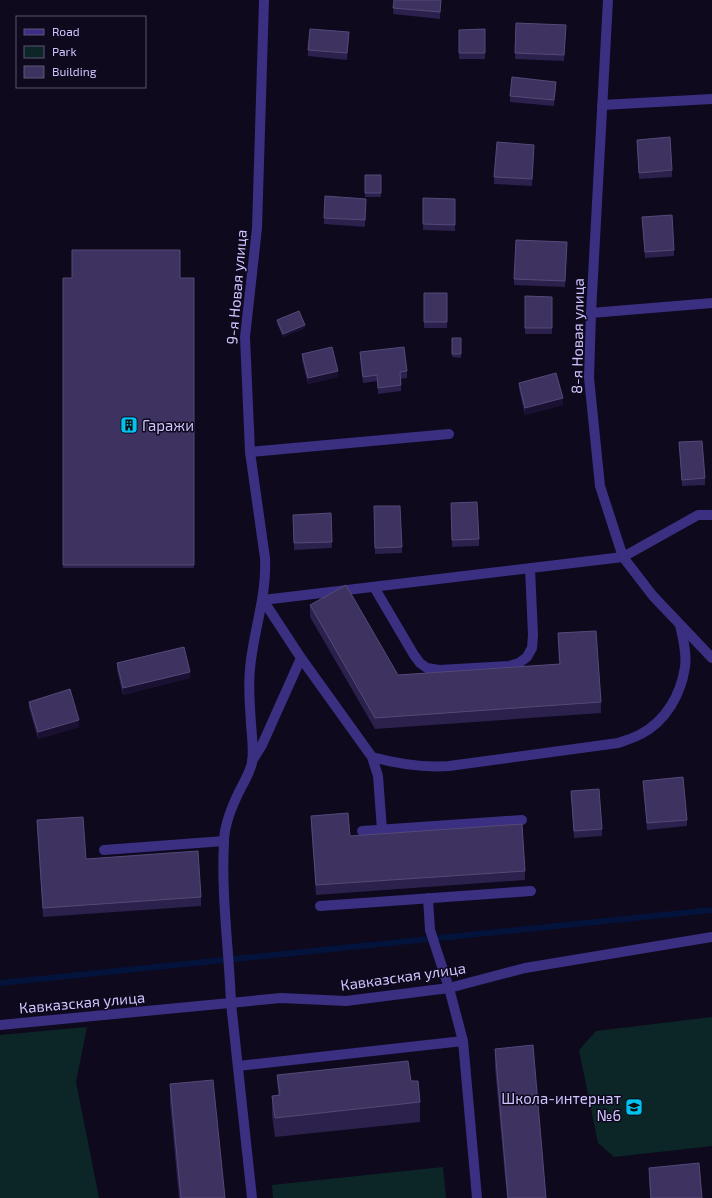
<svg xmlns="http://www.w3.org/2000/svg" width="712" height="1198" viewBox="0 0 712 1198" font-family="'Exo 2',sans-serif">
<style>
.green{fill:#0c2627}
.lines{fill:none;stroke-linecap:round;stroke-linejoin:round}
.stream{stroke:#04133b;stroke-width:6}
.service{stroke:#3a2f81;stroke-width:10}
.minor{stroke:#3a2f81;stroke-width:10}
.wall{fill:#2c204d}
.shaded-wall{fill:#191032}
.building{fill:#3e3260;stroke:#554979}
.labels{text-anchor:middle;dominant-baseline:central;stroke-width:3;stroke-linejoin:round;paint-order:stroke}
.street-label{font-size:15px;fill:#d1c5ff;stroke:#0e091d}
.poi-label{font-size:15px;fill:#d1c5ff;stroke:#0e091d;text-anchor:start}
</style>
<rect width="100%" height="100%" fill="#0e091d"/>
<path class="green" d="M712,1017V1146L614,1157L598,1143L579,1050L596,1031Z
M87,1027L76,1082L99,1198H0V1035Z
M443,1167L446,1198H273L272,1185Z"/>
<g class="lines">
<path class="stream" d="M0,983C237,960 474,933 712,910"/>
<path class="service" d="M250,452L449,434
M374,587L414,655L420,663L427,668L439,670L509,666L519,663L527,657L532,648L533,635L530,568
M301,658L263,600L623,557
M372,757C398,764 422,768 449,766L618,743C626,740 634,738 641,734C666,721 681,694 685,667C687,653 683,638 680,625
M252,761L262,745L301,658L372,757L378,776L382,830
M362,831L522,820
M104,850L224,841
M428,898L430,930L449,988L463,1041L477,1198
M320,906L531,891
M231,1003L252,1198
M238,1066L463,1041"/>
<path class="minor" d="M608,0L591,313L589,378L600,486L623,557L653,596L712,658
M602,105L712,99
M591,313L712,303
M623,557L698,515H712
M231,1003C229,949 221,896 224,842C224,828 231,809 237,796C242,785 249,775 252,763C254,750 252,737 251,724C250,706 248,687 250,669C253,632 267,597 265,558L250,452L245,337L257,228L264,0
M0,1025L281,998L346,1001L449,988L525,968L712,937"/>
</g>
<path class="wall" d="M394,0H441L440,19L393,14Z
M516,23L566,31L564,61L515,59Z
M485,29V59H459V30Z
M349,39L347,60L308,56V50Z
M556,88L554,106L510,102V96Z
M637,140L672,170V177L639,179Z
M534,151L532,186L494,184V177Z
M365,175H381V197H365Z
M455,199V231L423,230V224Z
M366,205L365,227L324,224V218Z
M642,217L674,250V256L645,258Z
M567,248L565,287L514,285V279Z
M63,278H194V568H63Z
M424,293H447V328H424Z
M525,296L552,297V334H525Z
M277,320L305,328L283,337L277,323Z
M461,338V358L452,357V354Z
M360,352L407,371V378L401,379V391L378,394L377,381L363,383L360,358Z
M302,354L338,377L308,384L302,360Z
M519,383L563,405L525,415L519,389Z
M679,442L705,478V485L682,486Z
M451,509L479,539V546L452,547Z
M331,513L332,548L294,550L293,515Z
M374,513L402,547V553L375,554Z
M310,605L398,675L559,664L558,645V633L601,702V713L375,729L310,617Z
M117,663L190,678L123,695L117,670Z
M29,702L79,727L38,739L29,708Z
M643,781L687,820V826L647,830Z
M571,791L602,829V836L574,838Z
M311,816L350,836L525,871V880L316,895L311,825Z
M37,820L86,859L201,897V906L43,917L37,829Z
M495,1049L546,1198H507L495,1068Z
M277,1075L411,1081L420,1102V1122L275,1137L272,1115V1096L278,1095Z
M170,1084L225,1198H179L170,1103Z
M649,1168L702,1198H650L649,1177Z"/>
<path class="shaded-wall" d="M349,32V39L347,60V53Z
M556,82V88L554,106V100Z
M305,325V328L283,337V334Z
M338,371V377L308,384V378Z
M563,398V405L525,415V408Z
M190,672V678L123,695V688Z
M79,720V727L38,739V732Z"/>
<path class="building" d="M394,0H441L440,12L393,8Z
M516,23L566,25L564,55L515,53Z
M310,29L349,32L347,53L308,50Z
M485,29V53H459V30Z
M512,77L556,82L554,100L510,96Z
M670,137L672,170L639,173L637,140Z
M497,142L534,145L532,179L494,177Z
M365,175H381V193H365Z
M325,196L366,199L365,220L324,218Z
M423,198L455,199V225L423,224Z
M672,215L674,250L645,252L642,217Z
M516,240L567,242L565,281L514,279Z
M72,250H180V278H194V565H63V278H72Z
M424,293H447V322H424Z
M525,296L552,297V328H525Z
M299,311L305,325L283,334L277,320Z
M452,338H461V354H452Z
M332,347L338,371L308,378L302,354Z
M404,347L407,371L400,372L401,385L378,388L377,375L363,377L360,352Z
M556,373L563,398L525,408L519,383Z
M702,441L705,478L682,480L679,442Z
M477,502L479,539L452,540L451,503Z
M374,506H400L402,547L375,548Z
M331,513L332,542L294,543L293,515Z
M346,585L398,675L560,664L558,633L596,631L601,702L375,718L310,605Z
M184,647L190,672L123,688L117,663Z
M70,689L79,720L38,732L29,702Z
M683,777L687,820L647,823L643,781Z
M599,789L602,829L574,831L571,791Z
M348,813L350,836L522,824L525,871L316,885L311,816Z
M83,817L86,859L198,851L201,897L43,908L37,820Z
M533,1045L546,1198H508L495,1049Z
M408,1061L411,1081H418L420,1102L275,1118L272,1096L280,1095L277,1075Z
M213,1080L225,1198H181L170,1084Z
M699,1163L702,1198H651L649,1168Z"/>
<defs>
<g id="building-square" transform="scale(0.9)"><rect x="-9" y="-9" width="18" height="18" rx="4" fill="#00c3f0" stroke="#0e091d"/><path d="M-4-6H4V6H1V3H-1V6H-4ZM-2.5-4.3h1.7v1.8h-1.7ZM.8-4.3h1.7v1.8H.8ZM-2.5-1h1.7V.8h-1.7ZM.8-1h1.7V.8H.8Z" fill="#111"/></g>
<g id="school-square" transform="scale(0.9)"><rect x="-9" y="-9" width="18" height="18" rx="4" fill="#00c3f0" stroke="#0e091d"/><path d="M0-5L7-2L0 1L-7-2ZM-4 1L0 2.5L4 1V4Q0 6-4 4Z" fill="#111"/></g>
</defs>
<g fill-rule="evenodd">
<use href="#building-square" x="129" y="425"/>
<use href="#school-square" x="634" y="1107"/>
</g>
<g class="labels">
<g class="street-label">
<text transform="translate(236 287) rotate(-85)">9-я Новая улица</text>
<text transform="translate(577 336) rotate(-89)">8-я Новая улица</text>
<text transform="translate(403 976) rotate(-8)">Кавказская улица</text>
<text transform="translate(82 1002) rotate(-5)">Кавказская улица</text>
</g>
<g class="poi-label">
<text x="142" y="425">Гаражи</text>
<text x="621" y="1098" text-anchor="end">Школа-интернат<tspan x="621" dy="17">№6</tspan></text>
</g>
</g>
<rect x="16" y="16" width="130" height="72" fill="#0e091d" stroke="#5c5477"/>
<rect x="24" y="29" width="20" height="6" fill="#3a2f81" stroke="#5c5477"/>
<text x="52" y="36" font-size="12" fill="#d1c5ff">Road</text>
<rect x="24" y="46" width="20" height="12" fill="#0c2627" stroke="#5c5477"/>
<text x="52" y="56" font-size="12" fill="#d1c5ff">Park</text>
<rect x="24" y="66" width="20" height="12" fill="#3e3260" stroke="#5c5477"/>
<text x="52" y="76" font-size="12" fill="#d1c5ff">Building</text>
</svg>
